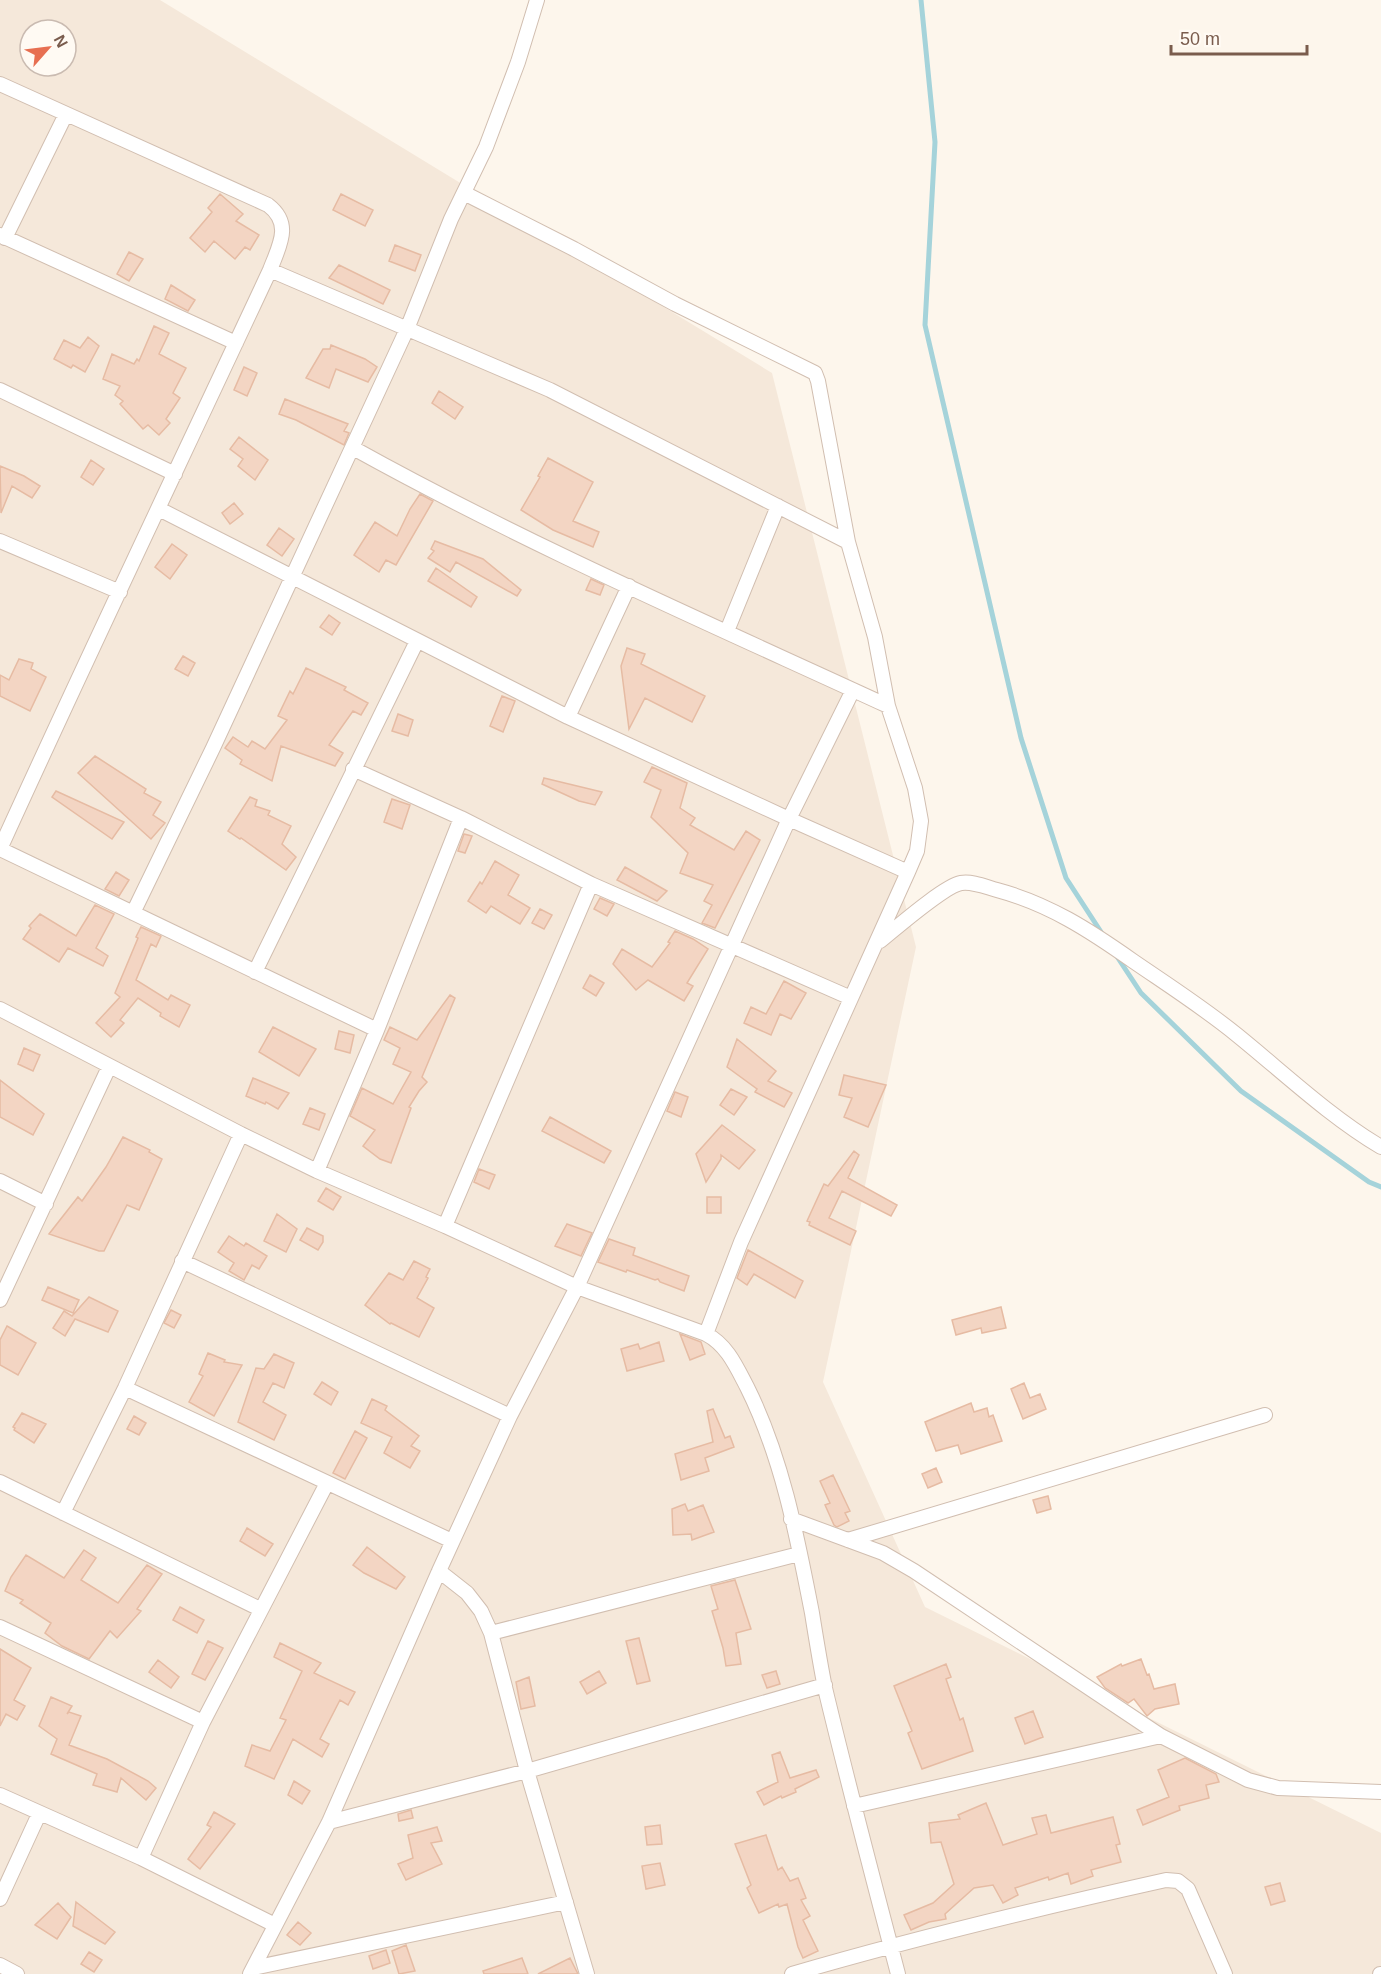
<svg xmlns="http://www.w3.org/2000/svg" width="1381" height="1974" viewBox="0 0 1381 1974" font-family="Arial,sans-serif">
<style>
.residential{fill:#f5e8da;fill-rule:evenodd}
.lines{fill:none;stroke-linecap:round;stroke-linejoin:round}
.stream{stroke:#a5d3da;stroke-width:5}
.building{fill:#f3d5c3;stroke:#e6bba3;stroke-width:1.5}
.minor-casing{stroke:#d1beb0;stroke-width:16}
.minor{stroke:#fff;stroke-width:14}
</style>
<rect width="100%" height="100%" fill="#fdf6ec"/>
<path class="residential" d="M0,0H160L772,373L916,947L823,1382L925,1607L1381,1833V1974H0ZM30,30H66V66H30Z"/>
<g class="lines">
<path class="stream" d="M921,0L935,142L925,325L1021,738L1066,878L1103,935
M1116,955L1141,993L1241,1091L1369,1182L1381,1187"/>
</g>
<path class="building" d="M220,194L243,214L236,221L259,235L250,250L245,247L235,259L214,241L205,252L190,238L212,212L208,208Z
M341,194L373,210L365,226L333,210Z
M395,245L421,255L415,271L389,261Z
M129,252L143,259L129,281L117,274Z
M339,265L390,290L383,304L329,278Z
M171,285L195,300L188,311L165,299Z
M154,326L169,333L159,354L186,368L173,393L180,398L166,419L170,423L159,435L148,425L143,429L120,404L123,401L115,395L120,386L103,379L112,354L134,364L137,359L139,361Z
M88,337L99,346L85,372L73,365L71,368L54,359L64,340L80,348Z
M331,345L365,359L377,367L368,382L336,369L329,388L306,378L323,349H330Z
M244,367L257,373L247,396L234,390Z
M439,391L463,407L455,419L432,403Z
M285,399L348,424L344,431L349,433L344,445L296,420L279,414Z
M239,437L268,460L255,480L238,466L243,459L230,449Z
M548,458L593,482L573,521L599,532L593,547L553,530L521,510L540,477L538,476Z
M91,460L104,469L93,485L81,477Z
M0,466L24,476L40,486L32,498L12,486L1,513Z
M420,494L433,501L396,565L386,560L379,572L354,555L375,522L397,536L410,509Z
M234,503L243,514L230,524L222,513Z
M279,528L294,539L282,556L267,545Z
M435,541L483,559L521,590L517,596L456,562L450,572L428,558L434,551L431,549Z
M172,544L187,555L170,579L155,567Z
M436,568L477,597L471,607L428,581Z
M591,579L604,585L600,595L586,590Z
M329,615L340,623L332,635L320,627Z
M627,648L645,654L641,664L705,696L692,722L645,698L629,729L621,666Z
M183,656L195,663L188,676L175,669Z
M19,659L33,663L31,669L46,677L30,711L0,696V675L9,680Z
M306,668L346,687L344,690L368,703L361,715L353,711L329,745L343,753L335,766L281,746L272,781L240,764L242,760L225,748L233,737L248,747L252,741L265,749L287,720L278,716L290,691L293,694Z
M502,696L515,701L503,732L490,726Z
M398,714L413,720L408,736L392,731Z
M95,756L146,789L144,793L161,802L153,815L165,823L151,839L78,773Z
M652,767L687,783L680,808L695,818L690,825L734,850L746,831L760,840L715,928L702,923L712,905L704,901L713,885L680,873L688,853L651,817L661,790L644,782Z
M544,778L602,792L595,805L579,801L542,784Z
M56,791L124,822L112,839L52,797Z
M250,797L257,800L255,806L270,811L268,815L291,826L282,844L296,857L286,870L241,838L240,839L228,831Z
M392,799L410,805L402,829L384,822Z
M464,834L472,836L465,853L458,851Z
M495,861L519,875L508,895L530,908L520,924L491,906L486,913L468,901L480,882L482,884Z
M625,867L667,891L657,901L617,880Z
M116,872L129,880L119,896L105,889Z
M600,898L614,904L607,916L594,909Z
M95,905L114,914L96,948L108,956L103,966L68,948L59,962L23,939L31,928L29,926L40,914L76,936Z
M540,909L552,915L544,929L532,923Z
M141,927L161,936L156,947L151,944L136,980L168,1000L171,995L190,1005L179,1027L160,1016L161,1013L138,998L120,1020L124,1023L111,1037L96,1023L120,997L115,993L138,938L136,937Z
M675,931L693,939L708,949L687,983L693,986L684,1001L648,980L636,990L613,964L622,949L652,967L670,943L668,942Z
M590,975L604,983L596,996L583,988Z
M784,981L806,993L791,1019L780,1014L771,1035L744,1023L751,1007L766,1014Z
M450,995L455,998L422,1077L427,1082L419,1091L409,1107L411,1108L391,1163L380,1159L363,1146L375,1130L350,1116L362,1088L393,1104L411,1072L393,1064L400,1048L384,1040L390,1027L417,1040Z
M273,1027L316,1049L299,1076L259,1052Z
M339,1031L354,1035L350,1053L335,1049Z
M737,1039L776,1071L768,1081L792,1093L784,1107L755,1092L757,1089L727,1067Z
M24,1048L40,1055L33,1071L18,1064Z
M844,1075L886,1085L868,1127L844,1117L852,1098L839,1095Z
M253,1078L289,1093L278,1109L266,1102L265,1104L246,1096Z
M0,1080L44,1114L33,1135L0,1117Z
M731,1089L747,1097L734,1115L720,1105Z
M675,1092L688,1097L681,1117L667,1111Z
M310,1108L325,1114L319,1130L303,1124Z
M550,1117L611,1151L604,1163L542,1131Z
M722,1125L755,1150L739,1169L721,1155V1159L706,1182L696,1154Z
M123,1137L150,1150L149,1152L162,1159L139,1210L127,1205L104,1251H99L49,1234L78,1197L82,1201L106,1167Z
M854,1151L859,1155L848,1178L897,1205L891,1216L842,1191L829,1218L856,1231L850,1245L809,1225L810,1222L807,1221L824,1184L828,1186Z
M479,1169L495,1175L489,1189L474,1182Z
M326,1188L341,1197L333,1210L318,1201Z
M707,1197H721V1213H707Z
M277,1214L297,1229L286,1252L264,1241Z
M567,1224L592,1233L581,1256L555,1246Z
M307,1228L323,1236V1242L318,1250L300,1240Z
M229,1236L244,1246L246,1243L267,1256L259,1269L252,1265L244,1280L229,1271L234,1263L218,1252Z
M609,1239L635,1248L633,1255L689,1276L684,1291L660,1282L658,1279L655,1280L627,1270L626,1272L598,1262Z
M748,1250L803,1281L795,1298L754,1274L747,1285L737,1278Z
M414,1261L430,1269L426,1277L428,1278L417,1298L434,1308L419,1337L391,1323L390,1324L365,1305L389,1273L403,1280Z
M48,1287L79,1300L73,1313L42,1300Z
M89,1297L118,1311L108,1332L75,1319L65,1336L53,1328L64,1311L72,1316Z
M1001,1307L1006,1328L982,1333L981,1328L956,1335L952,1320Z
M171,1310L181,1315L174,1328L164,1323Z
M7,1326L36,1343L18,1375L0,1365V1340Z
M680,1334L701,1342L705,1354L690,1360Z
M659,1342L664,1361L627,1371L621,1349L638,1344L640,1349Z
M208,1353L225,1360L224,1362L242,1365L214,1416L189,1402L203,1376L199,1374Z
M274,1354L294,1363L284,1388L273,1383L263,1402L286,1415L274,1440L238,1422L256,1368L264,1369Z
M322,1382L338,1392L331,1405L314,1394Z
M1024,1383L1030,1398L1040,1394L1046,1409L1023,1419L1011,1389Z
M372,1399L387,1406L385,1410L419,1436L411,1446L420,1451L410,1468L384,1453L392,1437L361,1423Z
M971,1403L974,1412L987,1408L989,1417L993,1415L1002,1441L961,1454L958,1445L936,1451L925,1422Z
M713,1409L725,1438L730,1436L734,1447L705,1458L709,1471L681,1480L675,1454L713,1442L707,1411Z
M22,1413L46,1424L34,1443L14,1430L15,1428L13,1427Z
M134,1416L146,1423L139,1435L127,1429Z
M355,1431L367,1438L345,1479L333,1473Z
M936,1468L942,1482L928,1488L922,1474Z
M833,1475L850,1511L845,1513L849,1521L837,1527L834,1525L825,1505L830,1503L820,1481Z
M1048,1496L1051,1509L1037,1513L1033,1500Z
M685,1504L688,1511L703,1505L714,1532L692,1540L691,1534L673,1535L672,1509Z
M247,1528L273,1544L265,1556L240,1541Z
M367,1547L405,1577L396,1589L364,1573L353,1565Z
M84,1550L96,1558L81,1580L118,1603L147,1565L162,1574L137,1609L141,1611L117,1638L110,1631L89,1659L62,1646L45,1633L51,1623L20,1603L23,1600L5,1591L11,1577L26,1555L64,1578Z
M735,1580L751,1629L736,1633L741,1664L726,1666L723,1648L712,1611L718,1609L711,1586Z
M180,1607L204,1620L197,1633L173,1620Z
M639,1638L650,1681L637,1684L626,1641Z
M208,1641L223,1648L205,1680L192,1674Z
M280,1643L321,1663L314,1673L355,1692L348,1705L340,1700L320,1739L329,1744L322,1757L293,1739L274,1779L245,1766L252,1745L270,1751L286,1720L280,1718L302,1671L274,1657Z
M0,1649L31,1668L14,1700L25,1706L17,1720L6,1714L0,1726Z
M1141,1659L1147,1675L1149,1674L1154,1689L1175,1684L1179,1704L1155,1709L1147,1716L1134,1699L1128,1703L1105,1688L1097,1677L1121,1664L1122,1666Z
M158,1660L179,1677L171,1688L149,1672Z
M946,1664L951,1677L946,1679L960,1720L963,1718L973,1751L922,1769L908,1733L912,1731L894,1686Z
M599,1671L606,1683L587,1694L580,1682Z
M776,1671L780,1684L767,1688L762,1675Z
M529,1677L535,1706L521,1709L516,1682Z
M51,1697L72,1706L67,1714L69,1712L81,1716L69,1745L107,1759L148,1781L156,1788L146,1800L121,1778L117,1792L93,1785L97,1774L51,1754L57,1739L39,1726Z
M1033,1711L1043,1737L1025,1744L1015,1718Z
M780,1752L790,1778L816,1770L819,1777L795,1789L796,1792L782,1798L781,1796L764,1805L757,1792L778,1782L772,1755Z
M1185,1758L1216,1774L1219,1782L1206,1785L1209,1798L1179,1806L1180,1810L1143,1825L1137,1810L1169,1797L1158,1770Z
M294,1781L310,1791L302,1804L288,1795Z
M986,1803L1003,1845L1037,1834L1032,1818L1046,1815L1051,1833L1113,1817L1120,1844L1116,1845L1121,1862L1091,1870L1093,1876L1071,1884L1068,1873L1049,1880L1048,1877L1015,1888L1018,1895L1003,1903L993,1885L974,1888L945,1914L946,1919L929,1922L911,1930L904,1915L933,1903L954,1884L941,1842L931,1843L929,1823L960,1819L958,1815Z
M411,1810L413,1818L399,1821L398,1814Z
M214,1812L235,1824L200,1869L188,1859L211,1827L207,1825Z
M660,1825L662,1844L647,1845L645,1827Z
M437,1827L442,1841L431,1843L442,1864L406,1880L398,1864L413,1858L408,1835Z
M766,1835L778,1870L782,1867L790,1881L798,1878L806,1898L801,1900L810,1916L803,1920L818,1951L803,1958L798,1947L787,1904L779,1907L778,1904L759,1913L747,1888L751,1885L735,1844Z
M660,1863L665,1885L646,1889L642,1866Z
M1280,1883L1285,1901L1271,1905L1265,1887Z
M76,1902L115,1932L105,1944L73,1926Z
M58,1903L71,1917L57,1939L35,1925Z
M298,1922L311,1933L300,1945L287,1935Z
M406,1945L415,1971L399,1974L392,1951Z
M386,1950L390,1963L373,1969L369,1956Z
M89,1952L102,1960L94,1972L81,1964Z
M522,1958L528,1974H484L483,1971Z
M570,1958L578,1974H538Z"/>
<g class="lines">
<g class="minor-casing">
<path id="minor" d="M0,84L268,205C293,224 279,246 270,270C180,463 88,655 0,849
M464,193L574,249L675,304L815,373L818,381L848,542L875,637L888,706L915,788L921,821L917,851L908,872L741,1242L706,1334
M0,235L236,343
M5,238L66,114
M270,270L550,390L848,542
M0,390L175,474
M353,448C526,544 708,623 888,706
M159,509L568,717L789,819L908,872
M0,541L120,592
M727,631L778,506
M568,717L629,586
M353,769L461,818L591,884L851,998
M0,849L377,1030
M133,913L213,748L407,329L451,219L486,147L518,62L537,0
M880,941C895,929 944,886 961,883C972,881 986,887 997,890C1049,904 1089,930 1133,961C1168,985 1204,1008 1237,1035C1284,1073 1329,1116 1381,1147
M255,972L417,641
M0,1009L241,1134L317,1171L445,1226L577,1287L706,1334C727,1345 736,1366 747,1387C782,1457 797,1536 812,1613C816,1638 820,1663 825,1688C848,1784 873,1879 898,1974
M317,1171L377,1030L461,818
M0,1181L46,1204
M445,1226L591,884
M182,1261L510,1416
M0,1300L109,1067
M125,1388L452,1541
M0,1482L260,1609
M63,1513L125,1388L241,1134
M791,1519L883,1553L914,1571L1161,1736L1248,1780L1278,1788L1381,1792
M848,1540L1265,1415
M439,1571L467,1593L481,1611L491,1633L527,1771L587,1974
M0,1627L203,1722
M491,1633L799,1554
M0,1795L141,1858L275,1925
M854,1806L1161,1736
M329,1822L527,1771L825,1685
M141,1858L203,1722L327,1483
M0,1899L39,1814
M0,1965L17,1974
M253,1968L566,1902
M250,1974L329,1822L439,1571L510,1416L577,1287L789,819L853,690
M792,1974C915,1938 1040,1908 1166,1880L1178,1881L1188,1889L1225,1974
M1380,1974H1381"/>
</g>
<use href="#minor" class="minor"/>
</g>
<g transform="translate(48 48) rotate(62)"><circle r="28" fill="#fffaf3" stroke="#cabbb1" stroke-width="1.5"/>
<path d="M0-4.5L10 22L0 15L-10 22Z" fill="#e76f51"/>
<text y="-9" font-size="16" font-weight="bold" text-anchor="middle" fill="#7a5c4d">N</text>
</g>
<path d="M1171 45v9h136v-9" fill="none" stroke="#7a5c4d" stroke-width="3"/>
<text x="1180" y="45" font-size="18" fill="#7a5c4d" stroke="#fffaf3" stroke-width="4.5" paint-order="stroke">50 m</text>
</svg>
